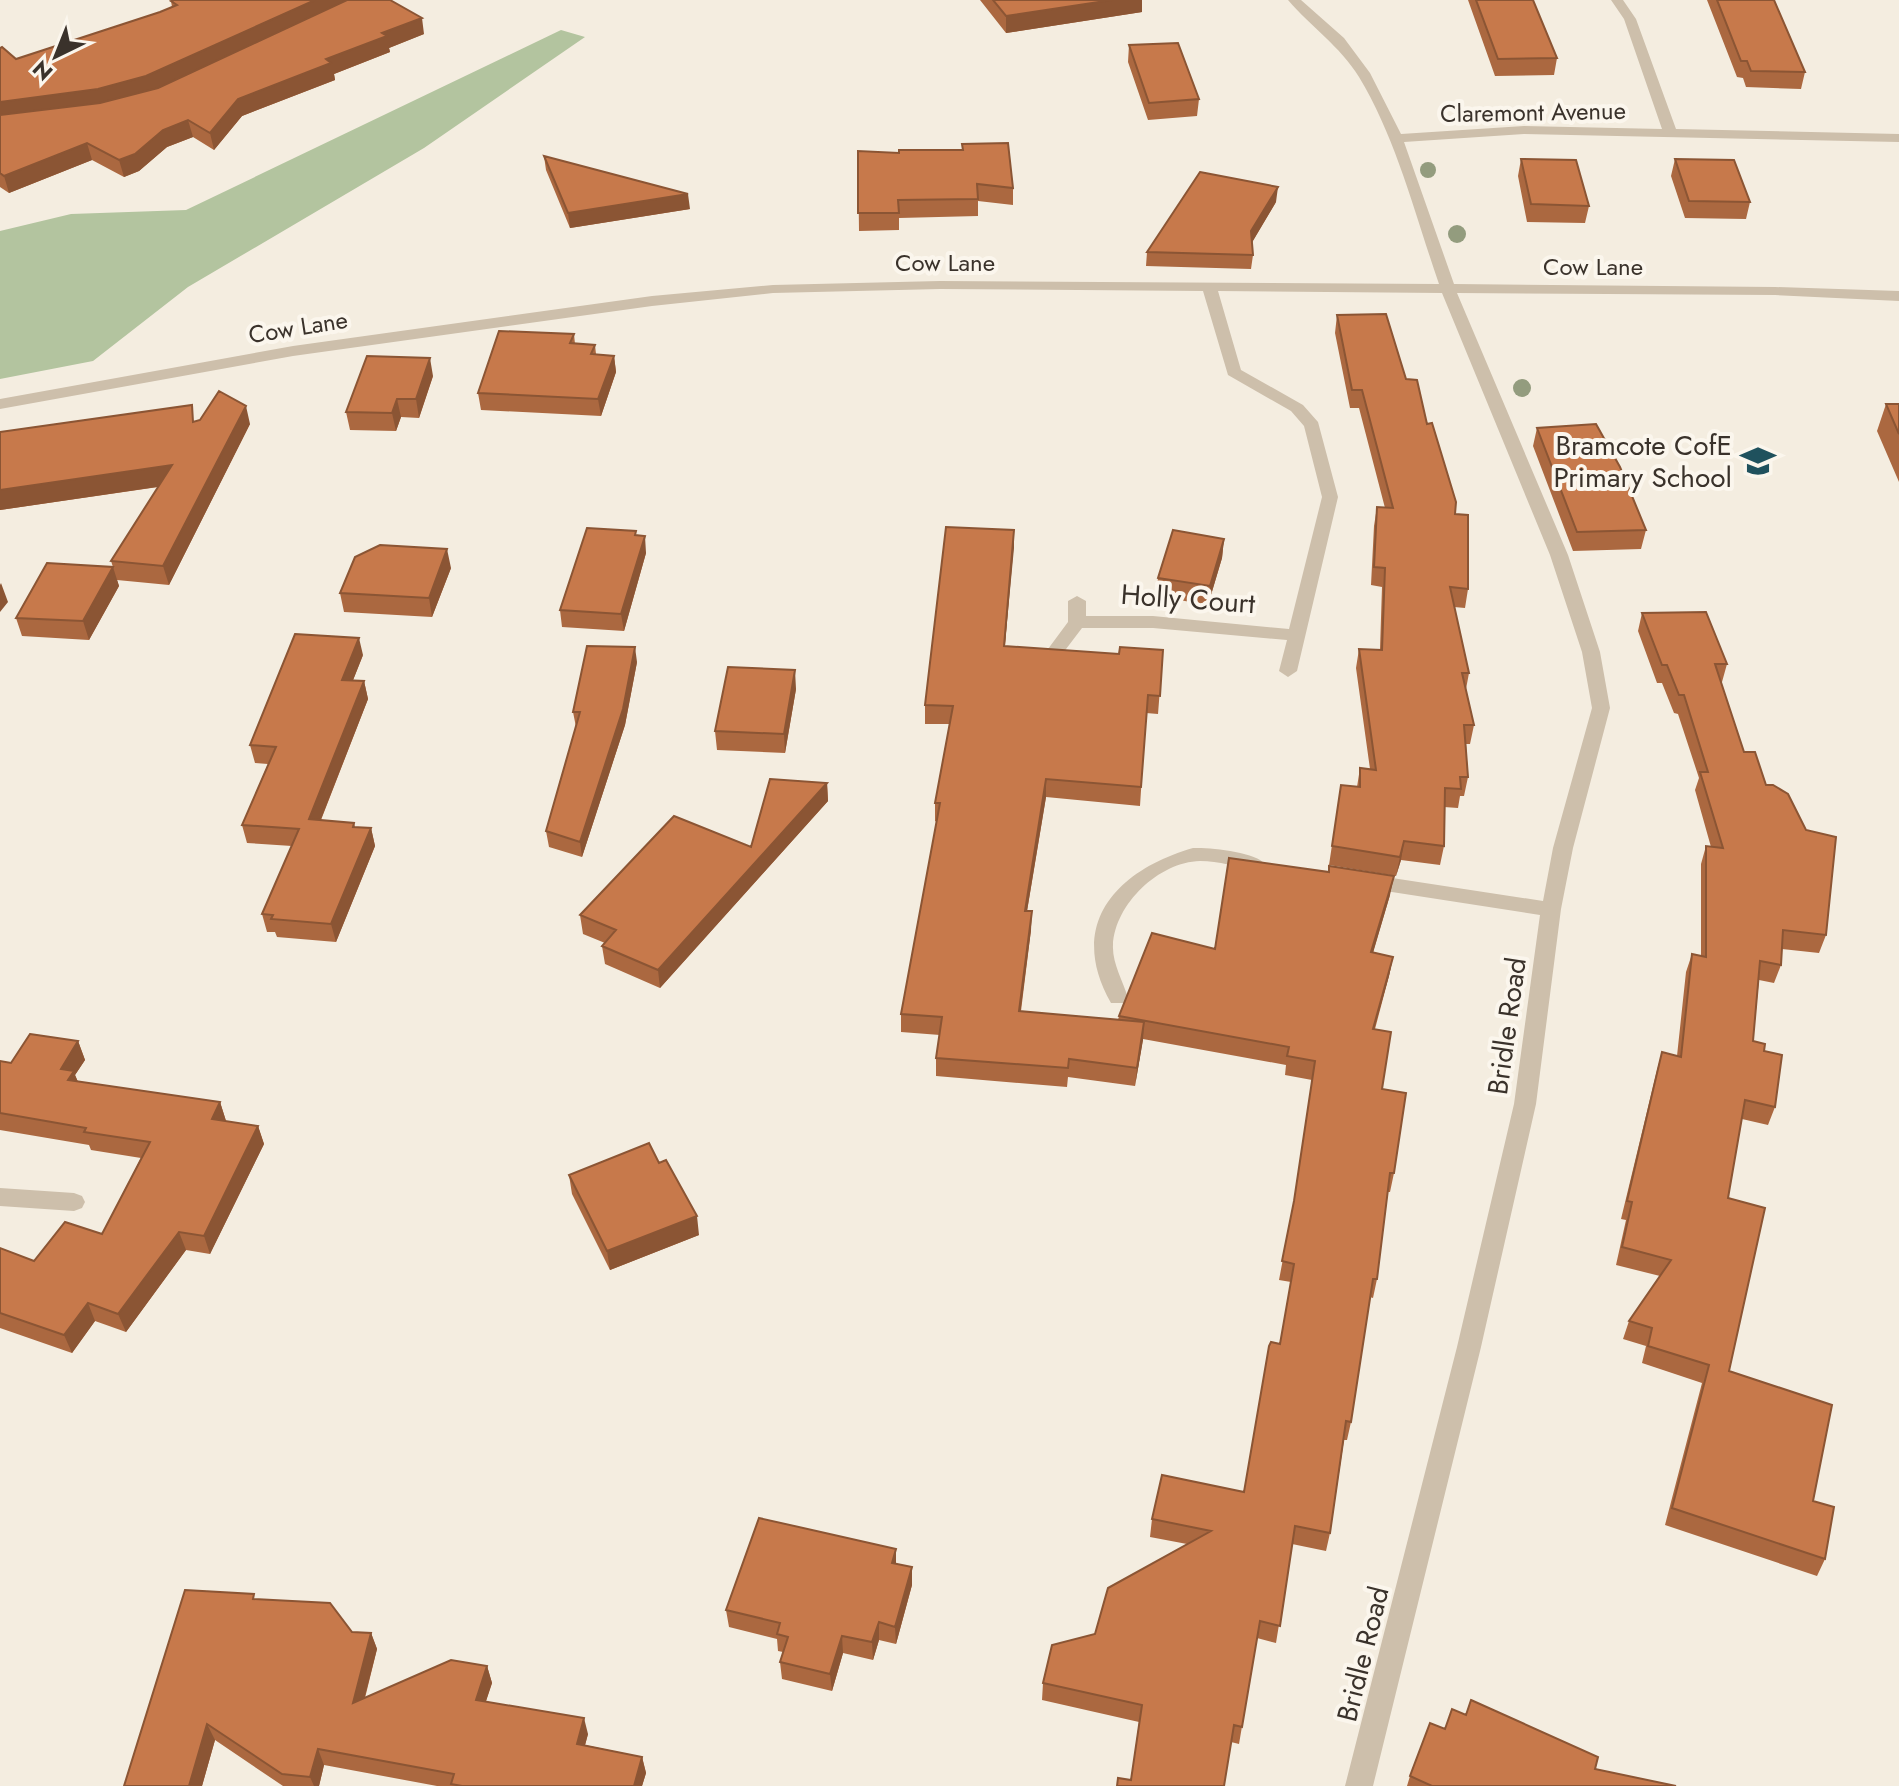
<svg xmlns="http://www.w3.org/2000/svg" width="1899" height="1786" viewBox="0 0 1899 1786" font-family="Jost,sans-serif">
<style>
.green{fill:#b3c49f}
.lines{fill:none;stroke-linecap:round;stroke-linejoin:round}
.service{fill:#cdbfab;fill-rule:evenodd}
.minor{fill:#cdbfab;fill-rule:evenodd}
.tree{fill:#939c7e}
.wall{fill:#ab6840}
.shaded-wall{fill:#8b5534}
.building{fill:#c7794b;stroke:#8b5534;stroke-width:2}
.labels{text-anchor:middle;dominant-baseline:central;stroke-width:8;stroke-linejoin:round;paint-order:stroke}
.far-street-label{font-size:24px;fill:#3a322b;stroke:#fbf6ed}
.poi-label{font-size:28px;fill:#3a322b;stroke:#fbf6ed;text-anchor:end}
.street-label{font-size:28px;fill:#3a322b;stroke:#fbf6ed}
</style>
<rect width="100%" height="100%" fill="#f4ede0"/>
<path class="green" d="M561,30L585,37L424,148L188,287L93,361L0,379V231L71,214L186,210Z"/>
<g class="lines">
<path class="service" d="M0,1188L74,1193L82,1196L85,1202L82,1208L74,1211L0,1206Z"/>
<path class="minor" d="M1288,0H1301L1344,38L1370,73L1401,134L1524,126L1662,129L1624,19L1611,0H1623L1636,19L1676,129L1899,134V142L1524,134L1404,142L1454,284L1775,287L1899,291V301L1775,295L1457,293L1568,555L1600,652L1610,708L1573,848L1561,909L1536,1104L1481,1347L1373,1786H1345L1457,1347L1514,1104L1540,915L1366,888L1356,881L1366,874L1543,901L1553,848L1592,708L1582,652L1550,555L1442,293L1218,291L1241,370L1303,405L1318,422L1338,497L1297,671L1288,677L1279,671L1287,640L1153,628H1082L1063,653L1057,655L1048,649L1068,622V601L1077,596L1086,601V616H1153L1289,629L1322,497L1304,426L1291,411L1228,375L1203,291L940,289L773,293L652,306L293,356L0,409V399L293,346L652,296L773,285L940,281L1439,284C1415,215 1397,140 1359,77C1340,46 1311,27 1288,0Z
M1193,848C1209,847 1256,852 1265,864L1255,871C1237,867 1219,861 1200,861C1159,862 1115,904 1113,945C1112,963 1123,981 1128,998L1125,1003H1111C1066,924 1117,870 1193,848Z"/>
</g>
<g class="tree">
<circle cx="1428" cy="170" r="8"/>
<circle cx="1457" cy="234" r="9"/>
<circle cx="1522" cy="388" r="9"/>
</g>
<path class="wall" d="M980,0H1142V12L1006,33Z
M1468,0H1533L1557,58L1554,75L1495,76Z
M1707,0H1774L1805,72L1801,89L1746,87L1743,78L1737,77Z
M171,1L424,34L389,48L390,52L334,74L335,80L242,116L214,150L193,137L167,147L139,171L124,177L92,160L9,193L0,187V48L16,59L160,12L172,7Z
M1129,45L1199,99L1197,116L1148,120L1128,62Z
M858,151L1013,188V205L978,201V216L899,218V230L859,231Z
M544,156L690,209L570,228L546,170Z
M1521,159L1589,206L1585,223L1527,222L1518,176Z
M1675,159L1750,202L1746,219L1685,218L1671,176Z
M1276,202L1252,242L1253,255L1251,269L1146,266L1147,252Z
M1337,315L1406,379L1427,424L1455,514L1468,589L1465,608L1454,607L1469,673L1466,689L1474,725L1470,744H1466L1468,777L1464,796H1460L1458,808L1444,807V846L1440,865L1401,860L1396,876L1329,865L1341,785L1357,787L1360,768L1370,769L1356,668L1359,649H1380L1382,587L1371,585L1374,526L1377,507L1385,508L1359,408H1350L1335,333Z
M574,334L575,344L595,345L596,354L614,356L616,372L601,416L481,410L478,393Z
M433,376L419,418L401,417L396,431L350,430L346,412Z
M1886,404H1899V482L1877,431Z
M196,421L250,424L169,585L117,580L119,586L89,640L22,636L16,618L113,567L111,561L158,487L0,510V432Z
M1537,428L1646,530L1641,549L1573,551L1533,446Z
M1014,530L1005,646L1119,654L1163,650L1158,714L1146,713L1140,806L1046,797L1027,911L1031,930L1021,1011L1118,1020L1119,1016L1215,949L1390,895L1373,952L1393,957L1389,976L1375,1029L1394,1173L1390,1192H1388L1377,1279L1373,1298L1370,1297L1351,1422L1347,1440H1344L1330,1533L1326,1551L1292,1544L1276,1643L1257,1638L1239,1744L1231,1742L1131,1780L1139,1722L1042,1700L1043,1683L1187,1544L1150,1537L1152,1519L1244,1492L1280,1344L1291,1282L1279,1280L1293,1206L1312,1080L1285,1075L1286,1065L1143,1039L1135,1086L1068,1077L1067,1087L936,1076V1058L940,1035L901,1032V1014L937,822L935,821V803L950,724H925V705Z
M637,535L646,553L624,631L562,627L560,610Z
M1224,539L1222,558L1208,605L1156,596L1158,578Z
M451,568L432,617L344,612L340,593Z
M1642,613L1727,664L1722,682H1721L1744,752L1766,785L1826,935L1819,953L1782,949L1781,965L1774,983L1759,980L1753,1041L1764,1051L1775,1107L1768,1125L1742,1119L1728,1198L1729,1371L1813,1501L1825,1559L1817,1576L1665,1525L1702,1383L1642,1363L1646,1346L1623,1339L1629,1321L1660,1276L1616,1265L1626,1220L1621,1219L1657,1070L1662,1052L1677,1056L1686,972L1692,954L1701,956V864L1706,846L1711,847L1695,790L1699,778L1678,714L1674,713L1662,683H1657L1638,631Z
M363,655L353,680L364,681L368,699L321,820L354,823L355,827L371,828L375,846L336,942L277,937L275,932H267L262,914L292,846L247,843L242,825L268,764L255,763L250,745Z
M637,662L625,725L582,857L549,847L546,831L576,727L573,712Z
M796,689L785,753L717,750L715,731Z
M827,783L828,801L660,988L605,964L602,946L605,943L583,934L580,915L751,847Z
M78,1041L85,1060L75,1075L78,1082L220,1102L226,1121L258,1126L264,1144L210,1254L186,1250L126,1332L95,1321L72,1353L0,1328V1248L34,1261L102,1234L141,1158L91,1150L89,1145L0,1130V1061L11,1063Z
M569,1175L699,1235L610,1270L572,1194Z
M896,1564L912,1567V1585L896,1644L879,1640L873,1660L843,1653L832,1691L782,1679L780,1662L783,1652L778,1651L777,1639L729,1627L726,1610Z
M256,1599L352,1632L371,1633L377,1649L365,1698L487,1666L492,1683L486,1701L588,1734L585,1745L642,1757L646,1773L642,1786H437L324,1765L319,1786H283L215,1740L202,1786H124Z
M1445,1729L1595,1769L1676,1786H1407L1410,1776Z"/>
<path class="shaded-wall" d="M315,0H355L150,93L102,106L0,120V102Z
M1112,0H1142V12L1006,33V16Z
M422,18L424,34L389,48L390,52L334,74L335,80L242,116L214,150L210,133L238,99L382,33Z
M188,120L193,137L167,147L139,171L124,177L119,160L163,130Z
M87,143L92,160L9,193L4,176Z
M1278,187L1276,202L1250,246L1251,231Z
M688,194L690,209L570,228L568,213Z
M614,356L616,372L601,416L598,399Z
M430,358L433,376L419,418L416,399Z
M397,399L401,417L396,431L392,413Z
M246,406L250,424L169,585L163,566Z
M172,465L177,484L0,510V490Z
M1014,530V548L1003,664L1004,646Z
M645,536L646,553L624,631L621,614Z
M1224,539L1222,558L1208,605L1210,586Z
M447,549L451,568L432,617L429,598Z
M113,567L119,586L89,640L83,621Z
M1,583L8,602L0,612V585Z
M359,638L363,655L346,698L342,680Z
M635,647L637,662L625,725L582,857L580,842Z
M795,670L796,689L785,753L784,734Z
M364,681L368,699L314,837L309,819Z
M1046,779V797L1024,929L1025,911Z
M827,783L828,801L660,988L658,970Z
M371,828L375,846L336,942L331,924Z
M1404,841L1401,860L1396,876L1400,857Z
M1394,876L1390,895L1368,970L1371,952Z
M1032,911L1031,930L1018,1030L1019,1011Z
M1393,957L1389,976L1369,1047L1373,1029Z
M1144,1022L1143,1040L1135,1086L1137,1068Z
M78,1041L85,1060L75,1075L81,1089L75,1099L61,1069Z
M220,1102L226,1121L218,1137L212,1119Z
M258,1126L264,1144L210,1254L204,1236Z
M697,1216L699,1235L610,1270L607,1251Z
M179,1232L186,1250L126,1332L118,1314Z
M88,1303L95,1321L72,1353L64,1335Z
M896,1549V1567L892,1563Z
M912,1567V1585L896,1644L895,1627Z
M879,1622V1640L873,1660L872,1642Z
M371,1633L377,1649L359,1719L353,1703Z
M842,1636L843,1653L832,1691L830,1674Z
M487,1666L492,1683L481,1716L476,1700Z
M584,1718L588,1734L581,1760L577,1744Z
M207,1724L215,1740L202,1786H189Z
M318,1749L324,1765L319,1786H314L310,1777Z
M642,1757L646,1773L642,1786H634Z"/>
<path class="building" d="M174,0H315L146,76L98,89L0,102V48L2,47L16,59L160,12L177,5L171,1Z
M347,0H390L422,18L382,33L387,36L326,59L331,63L238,99L210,133L188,120L163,130L135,154L119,160L87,143L4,176L0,173V115L100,103L158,88Z
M993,0H1112L1006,16Z
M1476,0H1533L1557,58L1498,59Z
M1717,0H1774L1805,72L1751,71L1747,61H1741Z
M1178,43L1199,99L1149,103L1129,45Z
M1008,143L1013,188L977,184L978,199L898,200L899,213H858V151L899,153V150H963L962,144Z
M544,156L688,194L568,213Z
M1521,159L1576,160L1589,206L1531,204Z
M1675,159L1734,160L1750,202L1689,201Z
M1200,172L1278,187L1251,231L1253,255L1147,252Z
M1386,314L1406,379L1417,380L1427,424L1432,423L1456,502L1455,514L1468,515V589L1450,587L1469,673H1462L1474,725H1464L1468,777H1460L1461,789L1445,788L1444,846L1404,841L1400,857L1332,846L1341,785L1360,787V768L1376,770L1359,649L1382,650L1385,568L1374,567L1377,507L1393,508L1362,390H1352L1337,315Z
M499,331L574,334L570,343L595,345L591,354L614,356L598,399L478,393Z
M367,356L430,358L416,399H397L392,413L346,412Z
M219,391L246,406L163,566L111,561L172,465L0,490V432L192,405L193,422L200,420Z
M1886,404H1899V434Z
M1596,424L1620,467L1646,530L1577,532L1537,428Z
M946,527L1014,530L1004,646L1119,654L1120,647L1163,650L1160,696L1148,695L1141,787L1046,779L1025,911H1032L1019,1011L1144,1022L1137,1068L1069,1059L1068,1068L936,1058L942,1017L901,1014L940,803H935L953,706L925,705Z
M587,528L636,531L635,535L645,536L621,614L560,610Z
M1173,530L1224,539L1210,586L1158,578Z
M380,545L447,549L429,598L340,593L355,557Z
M47,563L113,567L83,621L16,618Z
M1706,612L1727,664H1715L1744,752H1755L1766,785H1773L1788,794L1806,830L1836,837L1826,935L1783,930L1781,965L1760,961L1753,1041L1765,1044L1764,1051L1782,1055L1775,1107L1745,1100L1728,1198L1765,1208L1729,1371L1832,1405L1813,1501L1834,1507L1825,1559L1672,1508L1709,1365L1648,1346L1652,1328L1629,1321L1671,1260L1622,1247L1632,1202L1627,1201L1662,1052L1681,1057L1692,954L1706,957V846L1723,848L1700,772H1708L1684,695H1679L1667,665H1662L1642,613Z
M295,634L359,638L342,680L364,681L309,819L354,823L353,827L371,828L331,924L271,919L273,915L262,914L299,829L242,825L276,747L250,745Z
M587,646L635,647L623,709L580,842L546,831L580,712H573Z
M728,667L795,670L784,734L715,731Z
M770,779L827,783L658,970L602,946L616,930L580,915L674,816L751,847Z
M1229,858L1329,872V866L1394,876L1371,952L1393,957L1373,1029L1391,1032L1382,1089L1406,1093L1394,1173H1390L1377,1279H1373L1351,1422L1346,1421L1330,1533L1295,1526L1280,1626L1260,1621L1242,1727L1234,1725L1224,1786H1117L1118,1778L1131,1780L1142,1705L1043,1683L1052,1645L1095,1634L1108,1588L1211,1531L1152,1519L1162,1475L1244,1492L1269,1346L1271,1342L1280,1344L1294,1264L1282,1261L1294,1201L1315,1061L1287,1056L1289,1047L1119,1016L1152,933L1215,949Z
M30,1034L78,1041L61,1069L74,1071L68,1080L220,1102L212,1119L258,1126L204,1236L179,1232L118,1314L88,1303L64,1335L0,1313V1248L34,1261L65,1222L102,1234L150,1142L84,1132L86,1128L0,1113V1061L11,1063Z
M649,1143L659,1163L666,1160L697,1216L607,1251L569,1175Z
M759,1518L896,1549L892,1563L912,1567L895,1627L879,1622L872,1642L842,1636L830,1674L780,1662L788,1637L777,1634L780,1623L726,1610Z
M185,1590L254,1594L253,1599L330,1603L352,1632L371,1633L353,1703L451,1660L487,1666L476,1700L584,1718L577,1744L642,1757L634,1786H462L451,1784L454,1774L318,1749L310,1777L282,1774L207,1724L189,1786H124Z
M1471,1700L1598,1757L1595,1769L1676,1786H1432L1410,1776L1430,1723L1445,1729L1452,1709L1466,1715Z"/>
<defs>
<g id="school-bare" transform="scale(2.76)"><path d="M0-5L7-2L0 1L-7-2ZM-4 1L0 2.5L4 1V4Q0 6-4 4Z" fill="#1f515d" stroke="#fbf6ed" stroke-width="2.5" paint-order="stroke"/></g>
</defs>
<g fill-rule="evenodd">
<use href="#school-bare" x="1758" y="461"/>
</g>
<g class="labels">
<g class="far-street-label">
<text transform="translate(1533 112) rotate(-1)">Claremont Avenue</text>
<text x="945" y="262">Cow Lane</text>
<text x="1593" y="266">Cow Lane</text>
<text transform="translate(298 327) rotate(-9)">Cow Lane</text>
</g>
<g class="poi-label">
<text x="1732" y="445">Bramcote CofE<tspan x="1732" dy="32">Primary School</tspan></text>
</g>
<g class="street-label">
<text transform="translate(1188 599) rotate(4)">Holly Court</text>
<text transform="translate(1507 1026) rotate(-82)">Bridle Road</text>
<text transform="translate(1363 1654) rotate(-76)">Bridle Road</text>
</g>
</g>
<g transform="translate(56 56) rotate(223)" stroke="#fbf6ed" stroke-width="6" paint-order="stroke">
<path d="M0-6L14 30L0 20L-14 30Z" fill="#3a322b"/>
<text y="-12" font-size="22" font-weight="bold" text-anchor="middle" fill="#3a322b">N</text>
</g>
</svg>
